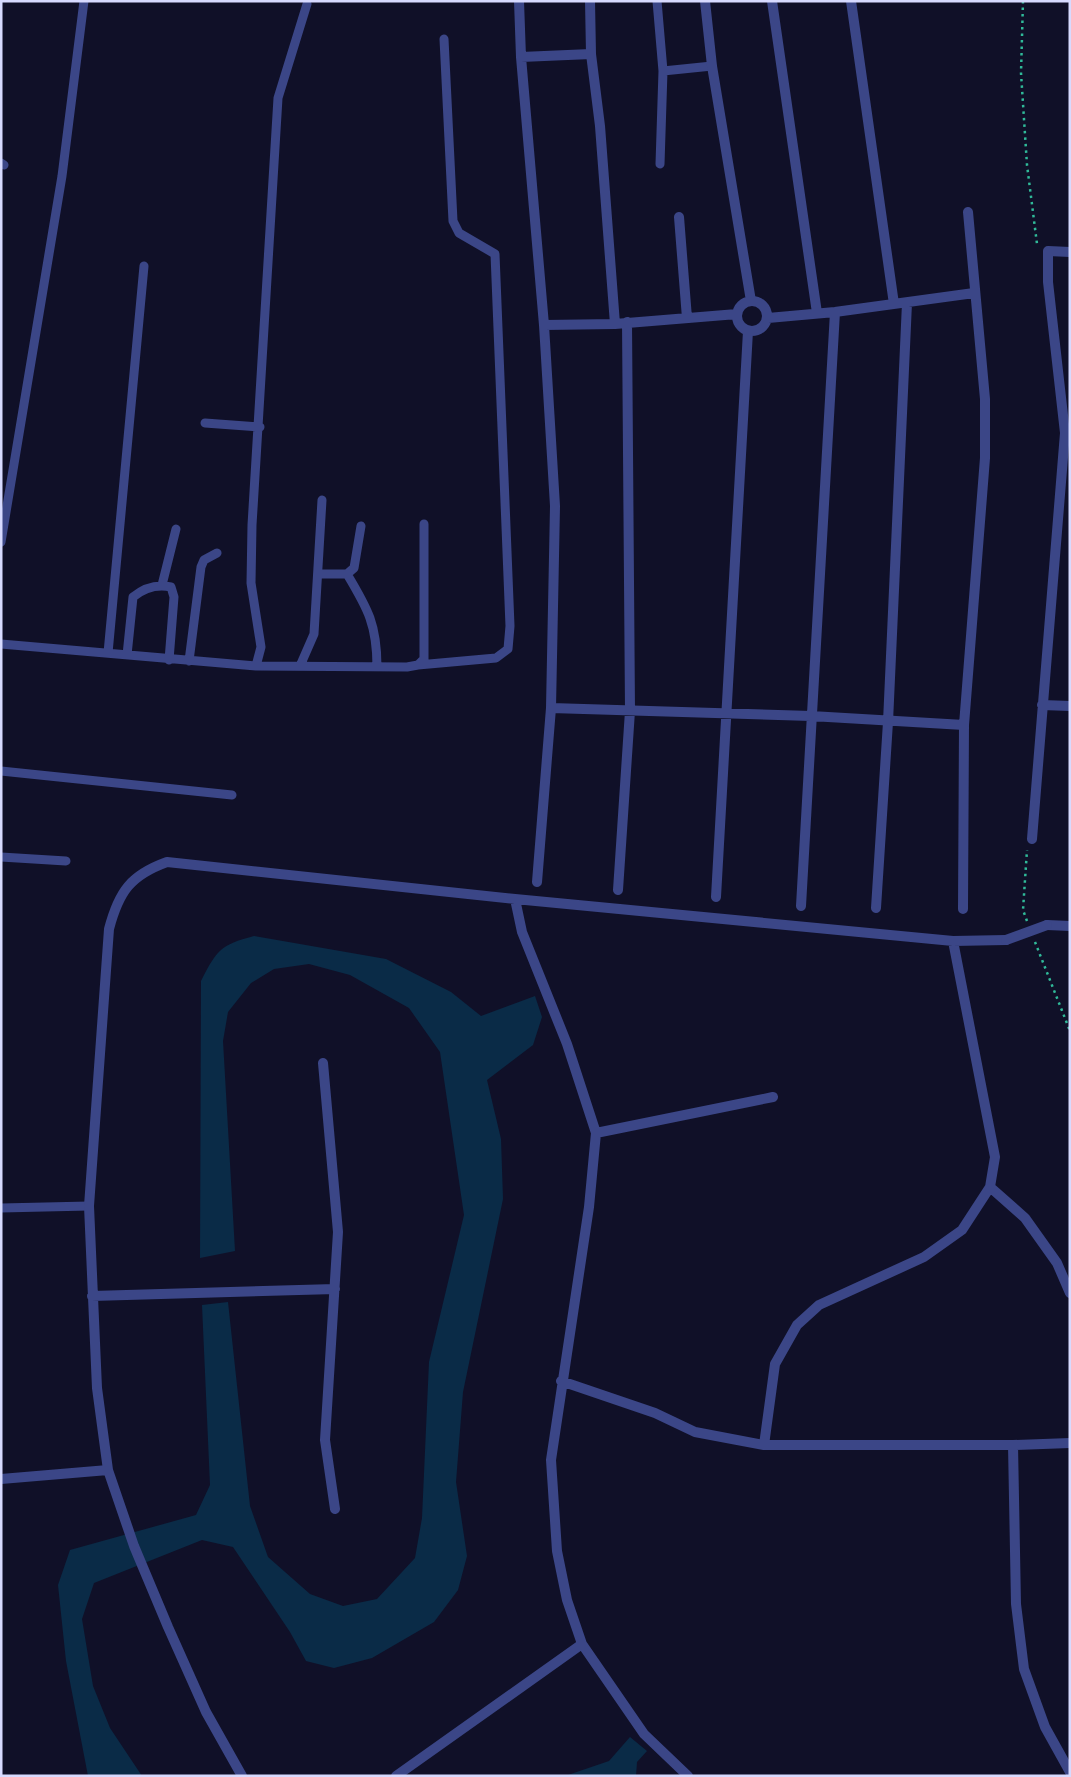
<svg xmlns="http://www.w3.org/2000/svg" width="1071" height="1777" viewBox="0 0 1071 1777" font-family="'Archivo Narrow',sans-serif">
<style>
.water{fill:#0a2b47}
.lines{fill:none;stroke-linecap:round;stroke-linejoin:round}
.path{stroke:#30ba99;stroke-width:2.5;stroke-dasharray:2.5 4;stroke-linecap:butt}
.service{stroke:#3b4687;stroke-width:9}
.minor{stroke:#3b4687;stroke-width:10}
.minor-bridge{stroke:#3b4687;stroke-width:10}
</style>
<rect width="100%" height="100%" fill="#101028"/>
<path class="water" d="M254,936L386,959L451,992L481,1016L535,996L542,1017L533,1045L487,1080L501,1139L503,1199L463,1392L456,1482L467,1556L458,1590L434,1622L372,1658L334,1668L306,1661L290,1632L233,1547L202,1540L94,1583L82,1619L93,1686L110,1728L142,1776H88L66,1661L58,1585L70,1550L196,1515L210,1485L202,1305L228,1302L250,1506L268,1557L310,1594L343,1606L377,1599L415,1558L422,1518L429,1362L464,1215L440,1052L409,1008L350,975L309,964L274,969L251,983L228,1012L223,1041L235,1251L200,1258L201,981C217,950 220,945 254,936Z
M630,1737L647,1751L637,1762L636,1776H565L609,1761Z"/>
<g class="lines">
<path class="path" d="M1023,1L1021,73L1027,165L1037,244
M1027,921L1023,910L1027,850
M1035,942L1070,1031"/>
<path class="service" d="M657,1L663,71L660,164
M663,71L712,66
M1,163L4,165
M205,423L260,427
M1,542L62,176L84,1
M319,574H347L354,568L361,526
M347,574C368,609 377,625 377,667
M162,585L176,529
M1,644L256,666L407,667L418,665L424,659V524
M108,653L144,266
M127,655L133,597C144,588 157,584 171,587L174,597L169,660
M189,661L201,567L204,560L217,553
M418,665L496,658L508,649L510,626L495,254L459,233L453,221L444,39
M256,666L261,647L251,583L252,525L278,98L307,4
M300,666L314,634L322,500
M1,771L232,795
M1,857L66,861
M1,1208L89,1206"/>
<path class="minor" d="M519,1L521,57L544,325L555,506L551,708L537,882
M590,1L591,54L600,126L615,324
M705,1L712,66L751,301
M772,1L817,313
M851,1L894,304
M521,57L591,54
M679,217L687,318
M737 316a15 15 0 1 1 30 0a15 15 0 1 1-30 0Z
M768,318L835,312L974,293
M544,325L615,324L737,314
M1042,705L1070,706
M551,708L811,716L964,725
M1032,839L1065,433L1048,282V251L1070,252
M618,890L630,711L627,322
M716,897L748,331
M515,899L522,932L567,1044L596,1133L589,1207L551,1460L557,1551L567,1600L582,1644L644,1734L688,1776
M801,906L835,312
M876,908L888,722L907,303
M963,909L964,725L985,458V399L968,212
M1047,925L1070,926
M323,1063L338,1232L325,1440L335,1509
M596,1133L773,1097
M990,1187L1025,1218L1057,1263L1070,1293
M92,1296L335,1289
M561,1381L655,1413L695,1432L764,1445H1013L1070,1443
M764,1445L775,1364L797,1325L819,1305L924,1257L962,1230L990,1187L995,1157L953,941
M1013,1445L1016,1604L1024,1669L1045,1727L1070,1772
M1,1479L108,1470
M242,1776L206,1712L168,1627L134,1546L108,1470L97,1388L89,1206L109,929C119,891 131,875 167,862L515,899L953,941L1006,940
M396,1776L582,1644"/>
<path class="minor-bridge" d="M1006,940L1047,925"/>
</g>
<rect width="1071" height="1777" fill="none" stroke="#d7daff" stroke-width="5"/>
</svg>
